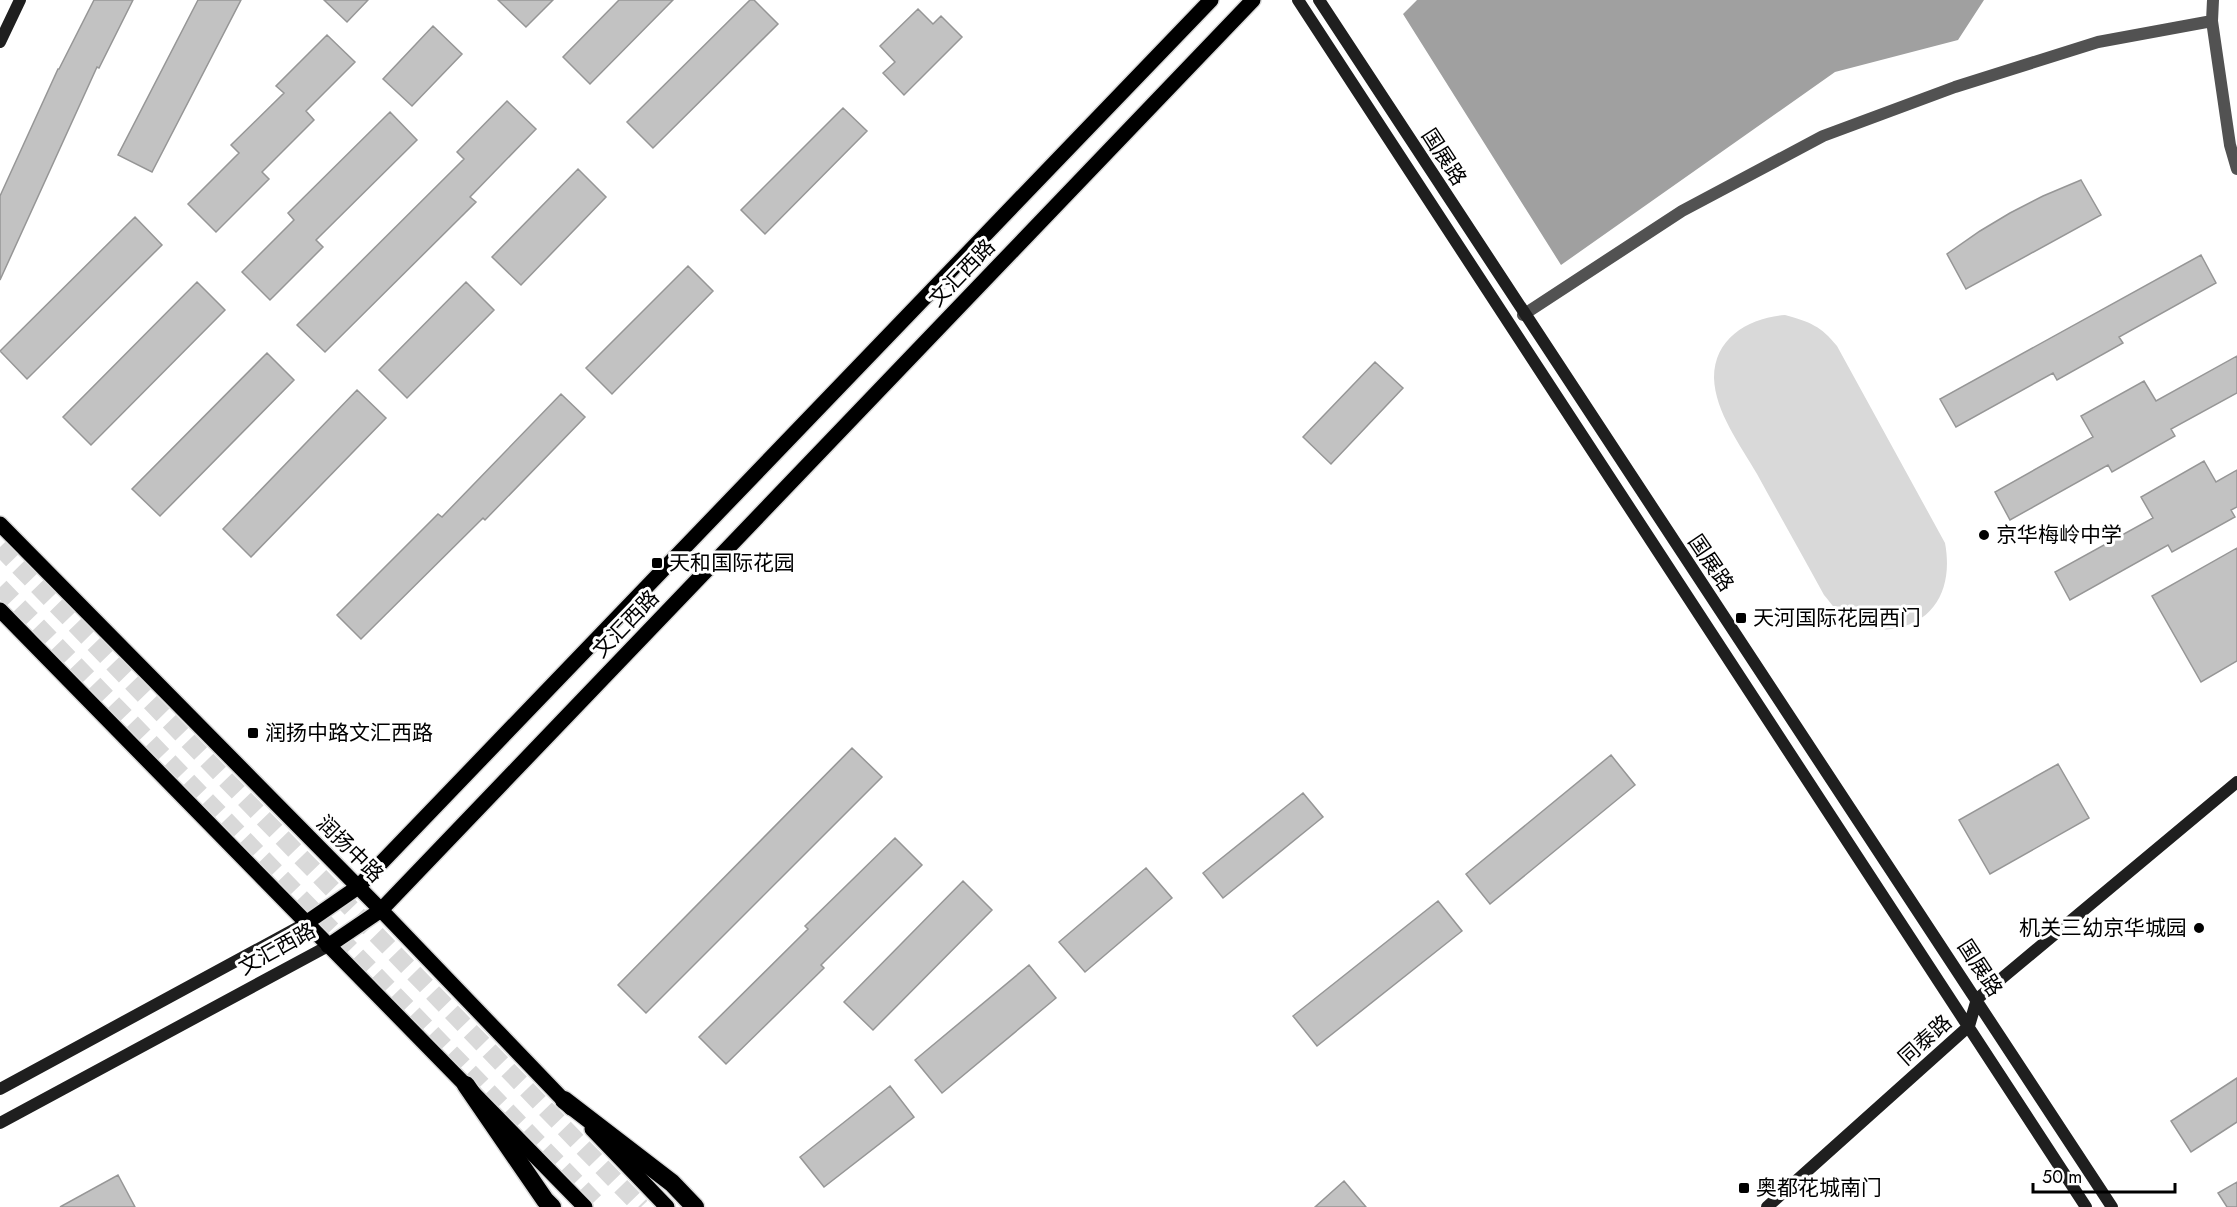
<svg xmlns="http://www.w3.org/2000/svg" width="2237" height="1207" viewBox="0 0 2237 1207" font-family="Jost,'Noto Sans SC',sans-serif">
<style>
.green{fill:#d9d9d9}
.water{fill:#a0a0a0}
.building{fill:#c2c2c2;stroke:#969696;stroke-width:1.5}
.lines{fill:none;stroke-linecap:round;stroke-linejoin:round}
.highway-tunnel{stroke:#d9d9d9;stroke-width:18;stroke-dasharray:18 9;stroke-linecap:butt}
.primary-casing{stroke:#dbdbdb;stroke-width:18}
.highway-casing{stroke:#dbdbdb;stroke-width:21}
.street{stroke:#525252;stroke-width:12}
.secondary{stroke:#1f1f1f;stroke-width:12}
.primary{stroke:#000;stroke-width:15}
.highway{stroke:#000;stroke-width:18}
.poi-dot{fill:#000;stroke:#fff;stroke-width:2}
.labels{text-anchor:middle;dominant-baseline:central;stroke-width:6;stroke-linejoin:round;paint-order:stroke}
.street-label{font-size:21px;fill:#000;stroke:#fff}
.poi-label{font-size:21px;fill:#000;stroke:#fff;text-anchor:start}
</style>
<rect width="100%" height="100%" fill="#fff"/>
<path class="green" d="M1785,315C1810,322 1821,326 1837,346L1945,543C1953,585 1937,623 1891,629C1878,631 1861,628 1850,622C1839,616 1832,604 1824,595C1802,555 1779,514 1757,474C1741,446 1715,412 1714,378C1714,337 1750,318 1785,315Z"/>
<path class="water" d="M1417,0H1984L1958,40L1835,72L1561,265L1403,14Z"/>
<path class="building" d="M94,0H133L99,68L97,67L0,280V196L58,69H59Z
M198,0H241L152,172L118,155Z
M324,0H368L347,22Z
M498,0H553L526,27Z
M619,0H673L590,84L563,57Z
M750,0H754L778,24L653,148L627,122Z
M918,9L933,24L941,16L962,37L904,95L883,73L895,62L880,46Z
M433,26L462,54L412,106L383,79Z
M327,35L355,62L306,111L314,120L262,172L269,179L216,232L188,204L239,153L231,145L284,93L276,86Z
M507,101L536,129L470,197L476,202L325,352L297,325L464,159L457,152Z
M843,108L867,131L765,234L741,210Z
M390,112L417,140L316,240L323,247L270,300L242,272L294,220L288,213Z
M578,169L606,197L521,285L492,257Z
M2081,180L2101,215L1966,289L1947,254L1980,231L2010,213L2043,196Z
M135,217L162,245L27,379L0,351Z
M2201,255L2216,283L2119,337L2123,343L2057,380L2053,373L1956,427L1940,399Z
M688,266L713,291L612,394L586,368Z
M197,282L225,310L91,445L63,417Z
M466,282L494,310L407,398L379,370Z
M267,353L294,380L160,516L132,489Z
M2237,356V393L2171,429L2175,436L2112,472L2108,465L2010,520L1995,492L2093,437L2081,416L2144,381L2156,401Z
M1375,362L1403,388L1331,464L1303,437Z
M357,390L386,418L251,557L223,529Z
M561,394L585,417L485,520L483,518L361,639L337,615L438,514L442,517Z
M2204,461L2216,482L2237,470V507L2231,510L2235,517L2172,552L2168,545L2070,600L2055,572L2153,518L2141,497Z
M2237,548V661L2201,682L2152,596Z
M852,748L882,777L646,1013L618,985Z
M1611,755L1635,785L1490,904L1466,874Z
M2058,764L2089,818L1990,874L1959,820Z
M1303,793L1323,817L1223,898L1203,873Z
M895,838L922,865L821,965L824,968L726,1064L699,1037L808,929L805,926Z
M1146,868L1172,898L1085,972L1059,942Z
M963,881L992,910L873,1030L844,1002Z
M1438,901L1462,931L1317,1046L1293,1016Z
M1029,965L1056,998L942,1093L915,1060Z
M2237,1078V1122L2191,1152L2171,1121Z
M890,1086L914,1117L824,1187L800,1157Z
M118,1175L135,1207H60Z
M1344,1181L1366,1207H1315Z
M2237,1182V1207H2227L2218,1193Z"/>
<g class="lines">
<path class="highway-tunnel" d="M0,547L641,1207
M0,587L600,1207"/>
<g class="primary-casing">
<path id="primary" d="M0,524L381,910L571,1108
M0,610L585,1207
M306,923L358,887L1211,0
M328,946L381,910L1253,0
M592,1129L667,1207"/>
</g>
<g class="highway-casing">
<path id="highway" d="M466,1085L545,1200L552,1207
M564,1100L672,1183L695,1207"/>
</g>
<path class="street" d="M2213,0L2212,21L2230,145L2237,169
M1523,315L1682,211L1823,136L1955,87L2098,42L2212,21"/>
<path class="secondary" d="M1298,0L2086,1207
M1319,0C1581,404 1850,803 2112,1207
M0,42L20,0
M0,1089L306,923
M0,1123L328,946
M1767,1207L1969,1026L1977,999L2237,782"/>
<use href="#primary" class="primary"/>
<use href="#highway" class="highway"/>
</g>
<g class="poi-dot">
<circle cx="1984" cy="535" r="6"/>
<rect x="651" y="557" width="12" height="12" rx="3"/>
<rect x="1735" y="612" width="12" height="12" rx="3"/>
<rect x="247" y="727" width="12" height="12" rx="3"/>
<circle cx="2199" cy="928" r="6"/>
<rect x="1738" y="1182" width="12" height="12" rx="3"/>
</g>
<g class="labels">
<g class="street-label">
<text transform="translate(1444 157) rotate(57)">国展路</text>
<text transform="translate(962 273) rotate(-46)">文汇西路</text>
<text transform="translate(1711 563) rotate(56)">国展路</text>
<text transform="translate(626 624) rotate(-46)">文汇西路</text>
<text transform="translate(350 849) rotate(45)">润扬中路</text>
<text transform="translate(277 949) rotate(-29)">文汇西路</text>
<text transform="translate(1980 968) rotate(57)">国展路</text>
<text transform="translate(1925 1040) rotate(-42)">同泰路</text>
</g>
<g class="poi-label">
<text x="1996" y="535">京华梅岭中学</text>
<text x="669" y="563">天和国际花园</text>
<text x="1753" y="618">天河国际花园西门</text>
<text x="265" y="733">润扬中路文汇西路</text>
<text x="2187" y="928" text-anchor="end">机关三幼京华城园</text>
<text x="1756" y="1188">奥都花城南门</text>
</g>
</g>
<path d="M2033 1183v9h142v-9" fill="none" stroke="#000000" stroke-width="3"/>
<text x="2042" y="1183" font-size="18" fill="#000000" stroke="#ffffff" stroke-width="4.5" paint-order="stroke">50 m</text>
</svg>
